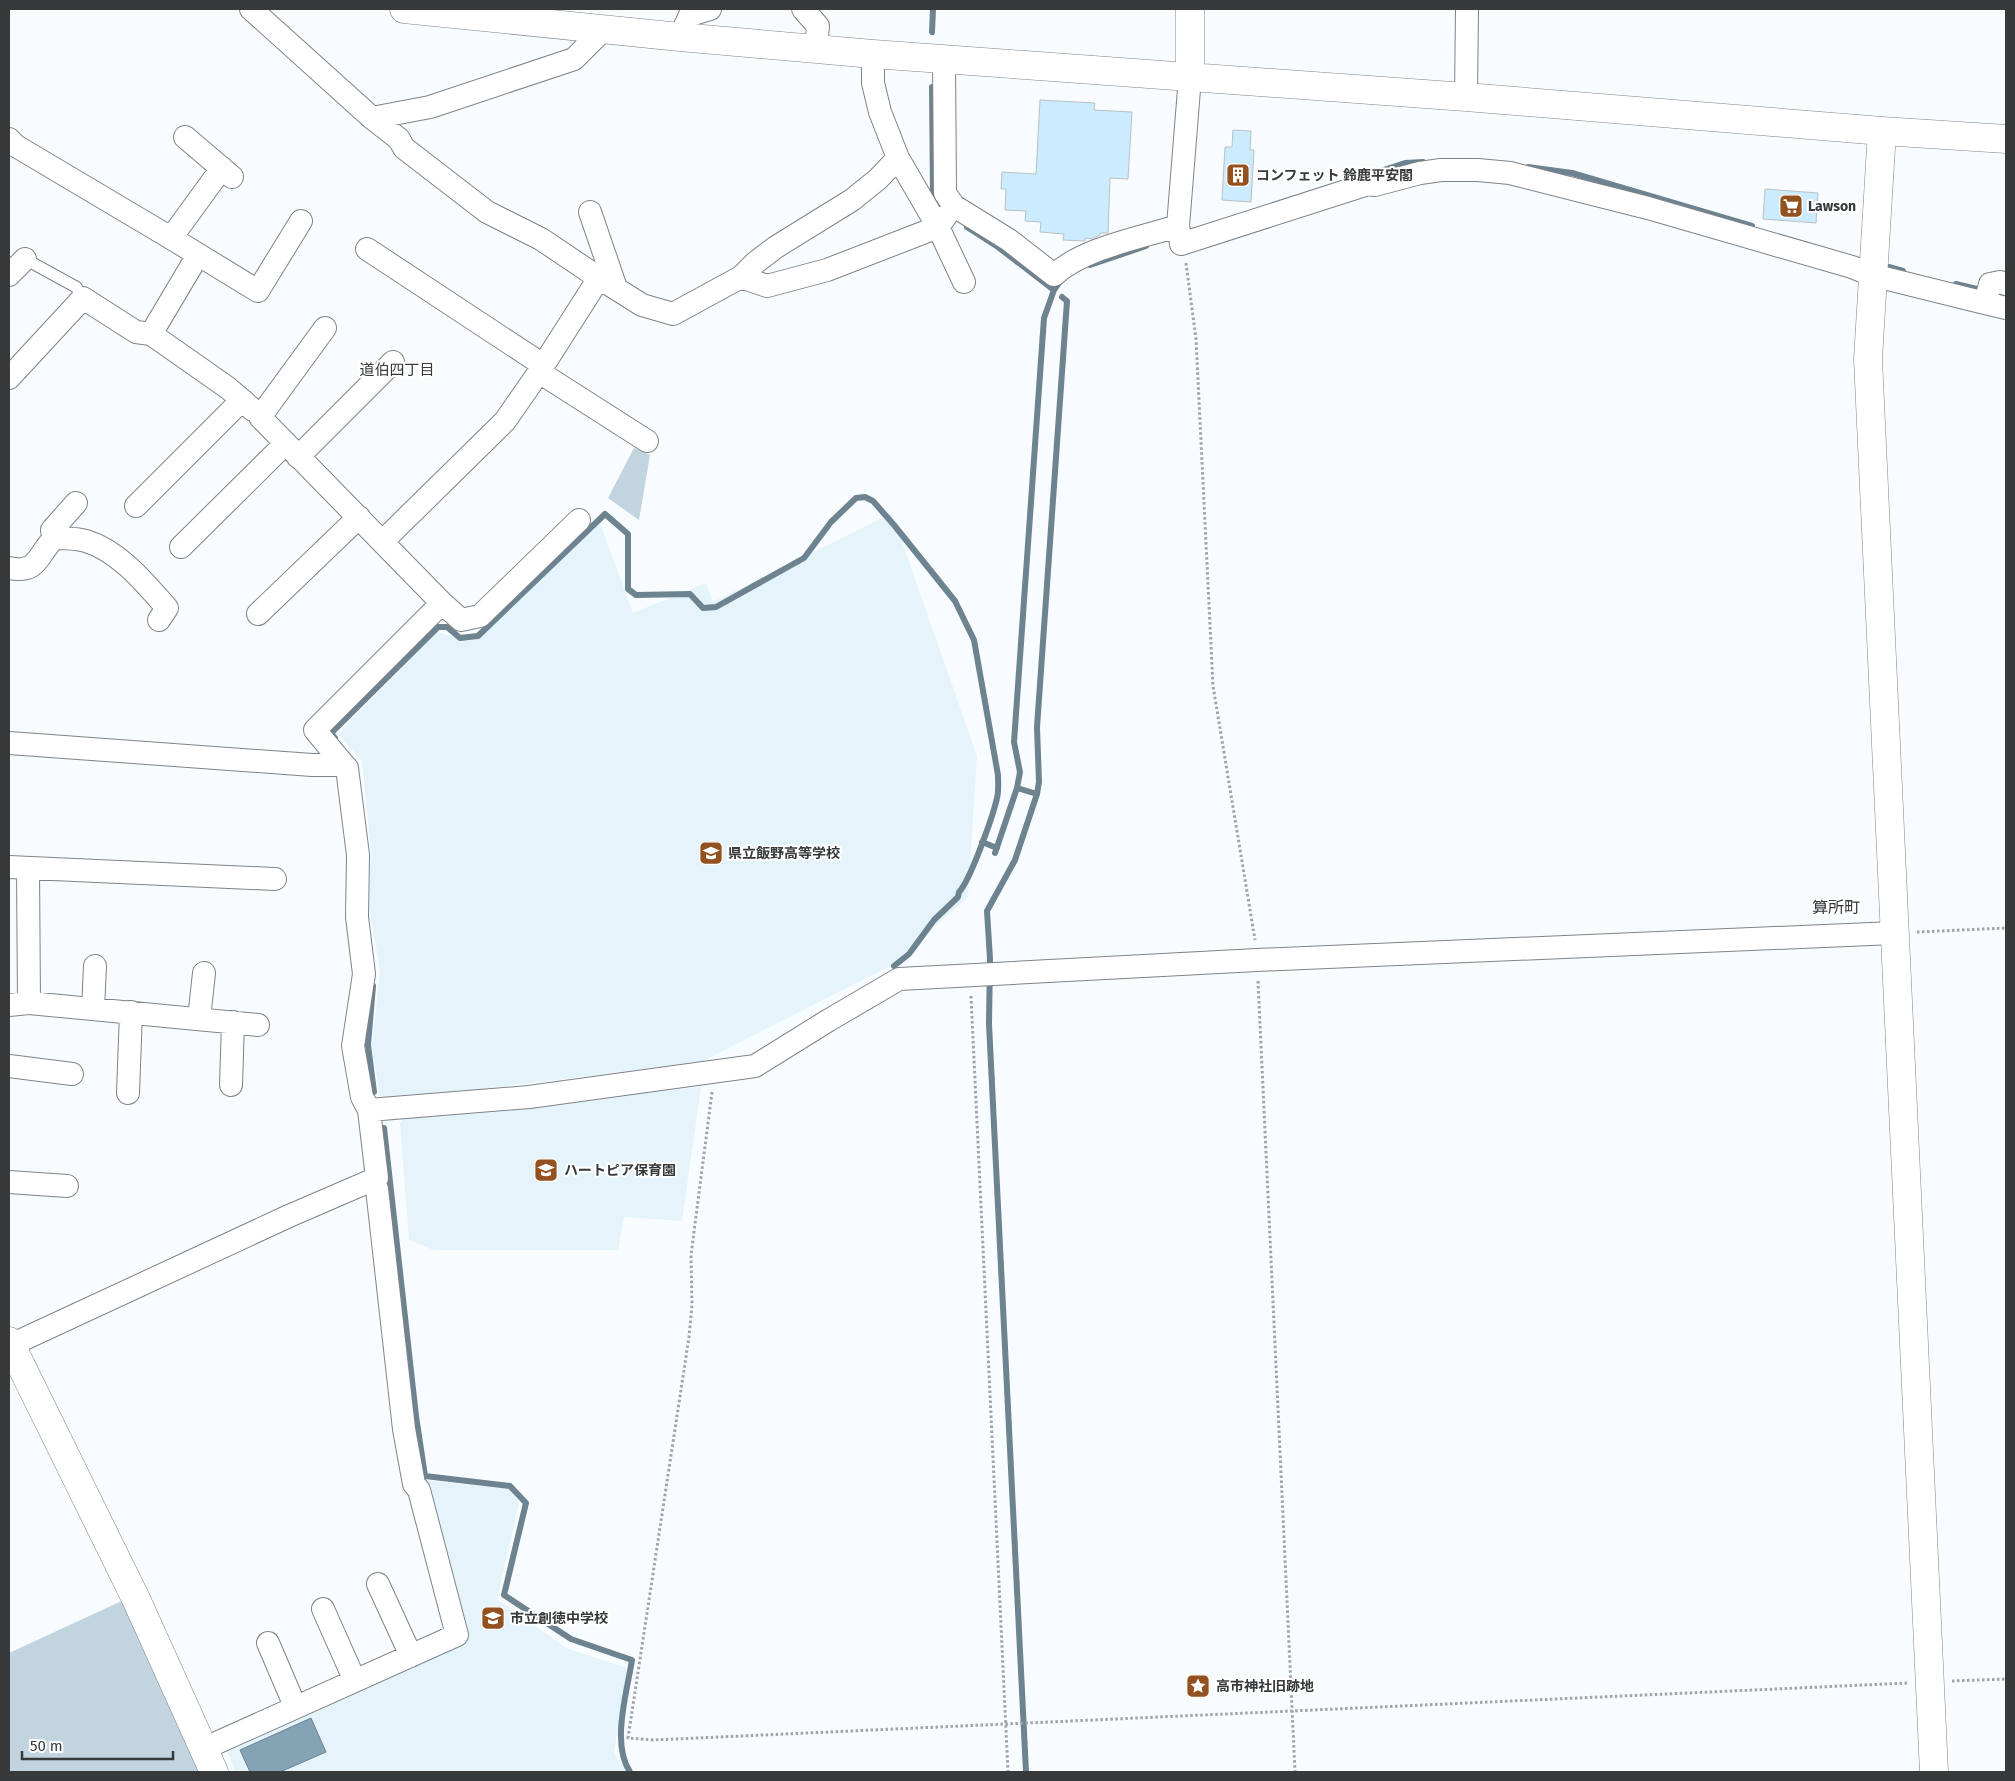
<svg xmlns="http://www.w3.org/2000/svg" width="2015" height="1781" viewBox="0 0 2015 1781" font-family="'Fira Sans','Noto Sans JP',sans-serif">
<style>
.built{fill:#e5f3fb}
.green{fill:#c1d4e0}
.water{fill:#84a3b5;stroke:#6d8390}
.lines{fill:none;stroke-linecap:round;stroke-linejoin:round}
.stream{stroke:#6d8390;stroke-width:6}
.building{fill:#cbecff;stroke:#bac0c3}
.service-casing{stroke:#7e8387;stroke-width:13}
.minor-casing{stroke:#7e8387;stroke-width:24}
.tertiary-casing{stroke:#7e8387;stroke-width:29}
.path{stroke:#a0a4a6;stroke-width:3;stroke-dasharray:2.5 2.5;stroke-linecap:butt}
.service{stroke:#fff;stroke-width:11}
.minor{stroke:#fff;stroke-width:22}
.tertiary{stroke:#fff;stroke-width:28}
.labels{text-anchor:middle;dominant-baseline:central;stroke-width:4;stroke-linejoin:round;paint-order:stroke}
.poi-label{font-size:14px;font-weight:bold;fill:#37393b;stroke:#fff;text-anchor:start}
.neighbourhood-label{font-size:15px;fill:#37393b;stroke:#fff}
.quarter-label{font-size:16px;fill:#37393b;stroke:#fff}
</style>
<rect width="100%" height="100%" fill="#f8fcff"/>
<path class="built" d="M892,513L977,756L968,897L890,966L701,1062L401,1099L380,1096L372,1047L380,971L369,906L371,850L362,761L338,734L437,632L469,641L600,523L633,613L706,583L713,602Z
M701,1087L682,1221L624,1217L618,1250H434L409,1240L400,1123L404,1118Z
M424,1480L509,1489L519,1503L497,1599L566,1648L627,1668L614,1753L627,1772H236L224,1745L467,1638Z"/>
<path class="green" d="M634,448L650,455L639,520L608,498Z
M124,1600L203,1772H9V1653Z"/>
<path class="water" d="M311,1718L326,1752L280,1772H250L240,1750Z"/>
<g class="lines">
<path class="stream" d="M932,32L933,9
M932,87L933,195L944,212
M1528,167L1572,173L1752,226
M1365,176L1405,163L1423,162
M967,227L998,247L1054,290
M1090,265L1146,246
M1889,267L1903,271
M1956,284L2006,296
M335,738L331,733L438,627H447L460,638L478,636L605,514L628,534V589L636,595L690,594L703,608L716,607L804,558L831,522L856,498L865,497L873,501L894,525L955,601L974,640L998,775C998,782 999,791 997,798C993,816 970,881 959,892L958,897L934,920L909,954L894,966
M1017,788L1037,794
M982,842L997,848
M995,853L1017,788L1020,772L1014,742L1044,318L1054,290L1061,280
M373,986L368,1045L374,1092
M384,1128L416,1416L425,1476L510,1486L526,1503L504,1595L571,1639L632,1660C627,1692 611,1744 630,1772
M1026,1772L989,1024L990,959L987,911L1015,860L1037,794L1039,782L1037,727L1067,301L1062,297"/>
</g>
<path class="building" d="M1040,100L1095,103L1094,110L1132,112L1128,179L1110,178L1108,233H1100V235L1091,239L1085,238V241L1063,240L1064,234L1040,232L1041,222L1025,221L1026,211L1005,210L1006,189H1001L1002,172L1036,174Z
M1233,130L1251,131L1250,150H1254L1251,202L1222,200L1225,147H1232Z
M1765,189L1818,193L1816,223L1763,219Z"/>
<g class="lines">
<g class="service-casing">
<path id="service" d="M25,259L76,287L83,298"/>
</g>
<g class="minor-casing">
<path id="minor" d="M251,9L372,118L430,107L574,59L605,28
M803,9L818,26L816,49
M680,37L690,15L710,9
M944,59L945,193L954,206L1009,240L1054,275C1084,248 1139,238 1178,226
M1190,77L1178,226L1181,244L1368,184L1375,185L1420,173L1441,170H1478L1510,173L1648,208L1852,267L1872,275L1985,303L1990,284L2000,282L2006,284
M1466,97L1467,9
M372,118L399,139L404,148L487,212L541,239L599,278L539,372
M185,137L232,177
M9,139L16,146L171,238L222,168
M590,212L616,288
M946,216L938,227L964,282
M171,238L258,291L301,221
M367,249L543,365
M9,275L25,259
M741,277L767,286L827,270L938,227L898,158
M599,278L642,305L673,314L741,277L755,263L776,247L852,200L878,179L898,158L880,112L873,83V54
M1985,303L2006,308
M325,328L260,417L442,603
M151,334L198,255
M9,378L83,298L136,332L151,334L228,388L242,400
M298,457L393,362
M136,506L242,400L253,410
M54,538L52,530L76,503
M383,541L505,421L539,372L647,441
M181,547L285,444
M9,568C38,574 37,556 54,538C64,538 76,538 86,541C119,551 145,583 167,608L159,620
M258,614L359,517
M9,743L312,765H344L347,768L358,855L357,917L364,974L353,1046L362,1097L369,1110L377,1178L289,1216L11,1345
M344,765L315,730L442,603L461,620L480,616L579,520
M9,867L275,879
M28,868L29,1003
M9,1005L29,1003L258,1025
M93,1009L95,966
M199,1019L204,973
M9,1066L72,1074
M231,1085L233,1022
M128,1093L131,1012
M369,1110L529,1097L755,1066L829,1020L899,979L1257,960L1894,933
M9,1182L67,1186
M378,1584L411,1656
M323,1609L355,1681
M268,1643L295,1706
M203,1749L457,1635L419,1490L414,1484L404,1429L377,1189L372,1180"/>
</g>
<g class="tertiary-casing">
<path id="tertiary" d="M404,9L680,37L873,54L1466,97L1882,131L2006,139
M1190,77V9
M1882,131L1868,359L1934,1772
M9,1341L136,1599L214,1772"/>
</g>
<path class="path" d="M1186,263L1196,339L1213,686L1255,940
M1917,932L2006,928
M1258,981L1295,1772
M971,996L1008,1772
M712,1092L691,1255L692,1305L689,1337L628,1738L653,1740L1908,1683
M1952,1681L2006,1679"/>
<use href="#service" class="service"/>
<use href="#minor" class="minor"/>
<use href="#tertiary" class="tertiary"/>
</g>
<defs>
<g id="building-square" transform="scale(1.25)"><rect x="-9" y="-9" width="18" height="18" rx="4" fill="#945120" stroke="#fff"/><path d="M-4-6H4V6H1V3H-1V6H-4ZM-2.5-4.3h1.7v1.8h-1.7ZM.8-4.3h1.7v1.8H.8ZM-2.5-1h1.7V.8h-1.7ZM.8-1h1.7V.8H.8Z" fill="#fff"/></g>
<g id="supermarket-square" transform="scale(1.25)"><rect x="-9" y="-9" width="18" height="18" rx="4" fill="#945120" stroke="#fff"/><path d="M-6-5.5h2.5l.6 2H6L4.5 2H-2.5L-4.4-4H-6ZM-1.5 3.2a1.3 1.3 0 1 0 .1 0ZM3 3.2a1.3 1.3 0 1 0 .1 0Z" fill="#fff"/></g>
<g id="school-square" transform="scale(1.25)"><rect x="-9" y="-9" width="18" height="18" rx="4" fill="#945120" stroke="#fff"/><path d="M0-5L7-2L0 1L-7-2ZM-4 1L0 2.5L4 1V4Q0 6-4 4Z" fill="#fff"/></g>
<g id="sight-square" transform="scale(1.25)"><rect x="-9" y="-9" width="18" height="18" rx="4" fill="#945120" stroke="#fff"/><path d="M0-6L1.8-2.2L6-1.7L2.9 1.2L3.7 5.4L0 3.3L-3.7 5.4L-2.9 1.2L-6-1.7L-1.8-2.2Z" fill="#fff"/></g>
</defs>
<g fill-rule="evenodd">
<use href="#building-square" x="1238" y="175"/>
<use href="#supermarket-square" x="1791" y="206"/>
<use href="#school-square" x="711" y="853"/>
<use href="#school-square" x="546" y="1170"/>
<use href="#school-square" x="493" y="1618"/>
<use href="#sight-square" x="1198" y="1686"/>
</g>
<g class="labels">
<g class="poi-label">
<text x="1256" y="175">コンフェット 鈴鹿平安閣</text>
<text x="1808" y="206">Lawson</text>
<text x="728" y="853">県立飯野高等学校</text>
<text x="564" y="1170">ハートピア保育園</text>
<text x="510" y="1618">市立創徳中学校</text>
<text x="1216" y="1686">高市神社旧跡地</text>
</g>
<g class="neighbourhood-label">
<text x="397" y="370">道伯四丁目</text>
</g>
<g class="quarter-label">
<text x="1836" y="907">算所町</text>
</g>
</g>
<rect width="2015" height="1781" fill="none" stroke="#37393b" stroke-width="20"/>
<path d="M22 1751v8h151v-8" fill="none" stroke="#37393b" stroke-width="2.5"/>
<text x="30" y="1751" font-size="15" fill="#37393b" stroke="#ffffff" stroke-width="4" paint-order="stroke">50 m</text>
</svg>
